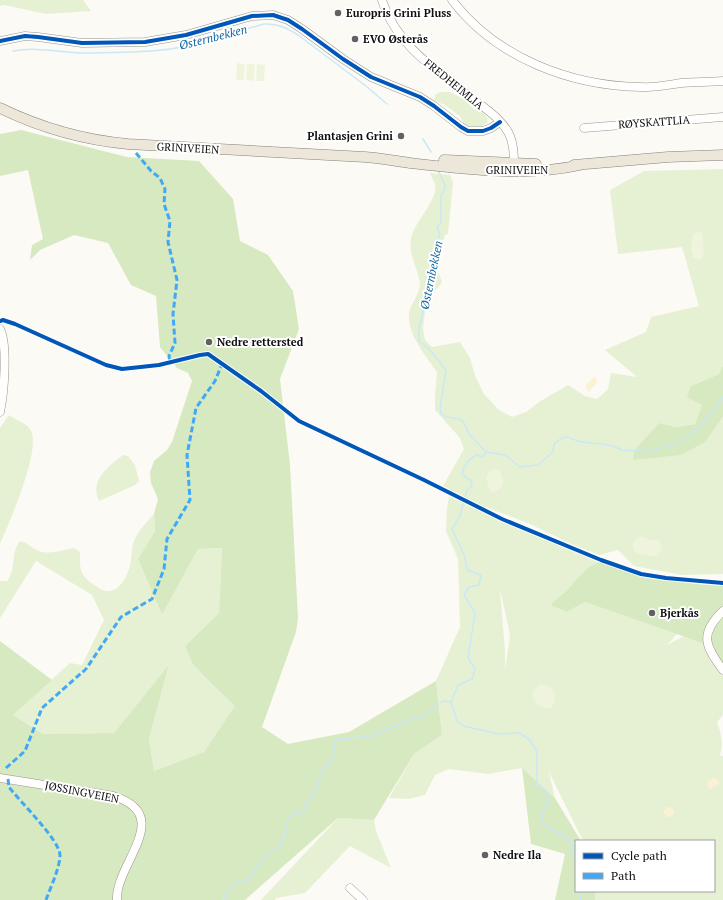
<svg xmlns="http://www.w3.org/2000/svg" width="723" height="900" viewBox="0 0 723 900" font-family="'PT Serif',serif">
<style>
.green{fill:#e6f1d4;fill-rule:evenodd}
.forest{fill:#d7e9c1}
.sand{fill:#fbf2d6}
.pitch{fill:#eff5dd}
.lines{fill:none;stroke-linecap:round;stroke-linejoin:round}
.stream{stroke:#cae8f6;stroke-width:1.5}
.minor-casing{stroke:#969592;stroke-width:9}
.major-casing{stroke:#83827f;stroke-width:11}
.minor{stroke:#fffefd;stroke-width:8}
.major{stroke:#ede7da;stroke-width:10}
.quiet{stroke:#3fa9f5;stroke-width:3;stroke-dasharray:6 3;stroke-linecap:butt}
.cycleway-casing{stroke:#fff;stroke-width:6}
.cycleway{stroke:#0057b8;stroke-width:4}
.poi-dot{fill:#62615f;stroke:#fff;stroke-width:1.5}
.labels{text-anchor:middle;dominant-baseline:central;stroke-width:4;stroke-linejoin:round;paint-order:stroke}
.poi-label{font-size:11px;font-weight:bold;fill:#0f0f0f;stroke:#fff;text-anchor:start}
.street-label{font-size:11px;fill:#0f0f0f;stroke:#fff}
.water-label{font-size:12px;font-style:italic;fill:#1668a3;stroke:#fff}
</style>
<rect width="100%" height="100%" fill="#fcfaf4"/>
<path class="green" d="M0,0H83L91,11L46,14L4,5L0,6Z
M441,92H450L467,101L473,109C480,111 487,113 488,122L482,126H472L467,125L463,122L460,116L445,105L435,101L434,99L436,94Z
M723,169V365L719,374L691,386L702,405L695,424L676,427L659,423L705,442L723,417V574L682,575L634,566L618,550L599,555L571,544L530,524L475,503L443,486L464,449L460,438L435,410V396L437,372C425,355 404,331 410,309C413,301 420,292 420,284C418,268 408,254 411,239C413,223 439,200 435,184C434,181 431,177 430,173L450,175L453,182L448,234L445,235L436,265L442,282L429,299L425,311L423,328L425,340L432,347L460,342L470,358L476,378L484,394L499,410L512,417L526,412L539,402L568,385L585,396L597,399L608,389L611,373L637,377L605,350L646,332L651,317L699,306L682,247L618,254L610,190L644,171Z
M9,415C15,420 25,422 30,429C43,447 9,523 0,544V428Z
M123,455L128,456L135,465L139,481L135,485L99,501C89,480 109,466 123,455Z
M449,496L486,514L601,561L587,568L566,591L550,605L567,612L585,602L677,634L667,645L699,628L723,673V715L717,722C722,736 723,742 720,756H723V900H595V891H714V841H583L549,772L555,798L522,768L488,774L449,769L435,775L425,795L409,799L389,798L414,754L442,735L436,681L460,627L458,559L446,531L447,509ZM500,589L510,635L505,670V651Z
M154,514L155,531L138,559L162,615L198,549L222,548L219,613L185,646L210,682L236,706L204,752L154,771L149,739L169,666L114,733L43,734L13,715L70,663L82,665L104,620L92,595L36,561L0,618V581H7C17,568 10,553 20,541C28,542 32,549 39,551C50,555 63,550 74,548L80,552C80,568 79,575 93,584C97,587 102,591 107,591C120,592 127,576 130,566C132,558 131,549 134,541C138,531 147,522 154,514Z
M338,818L374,820L376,831L391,868L350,846L305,893L276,898L275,900H261Z"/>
<path class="forest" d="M21,130L127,157L199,161L233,199L240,241L268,255L293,291L299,329L280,379L290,465L298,618L296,632L262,727L288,744L349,732L436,681L442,735L414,754L374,820L338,818L245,900H0V641L52,680L13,715L43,734L114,733L169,665L149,739L154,771L204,752L235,706L210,682L193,664L185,646L219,613L222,548L198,549L162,615L138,559L155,531L154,514L158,499L151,483L150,472L154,461L167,450L172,442L192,381L188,373L177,368L160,347L156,296L131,285L108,243L74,235L40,250L30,260L32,245L43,239L28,170L0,176V134Z
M723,365V417L705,442L681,455L633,460L634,451L659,423L676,427L695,424L702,405L687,397L691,386L719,374Z
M601,561C631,572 657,579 689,583C700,584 711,586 723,585V666L711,646L585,602L567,612L550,605L566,591L587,568Z
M522,768L555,798L581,841H576V891H595V900H555L565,854L531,844Z"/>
<path class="sand" d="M594,377L598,381L589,392L586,388V385Z
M714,778L719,781V784L714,786L712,789H710L707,786L708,782Z
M664 812a5 5 0 1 1 10 0a5 5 0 1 1-10 0Z"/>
<path class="pitch" d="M237,63L245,64L244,80H236Z
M247,64H255L254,81L246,80Z
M257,64L265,65L264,81H256Z
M698,232L702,233L704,251L702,258L697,260L693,257L691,248L693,235Z
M496,469L499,470C505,480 505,487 493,493L490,491L486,477L491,470Z
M640,537L652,540H658L661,544V551L656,556L639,554L634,550L633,544L636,539Z
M539,685C548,684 556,689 555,699C553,721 518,698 539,685Z"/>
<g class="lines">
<path class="stream" d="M13,51C40,46 65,54 92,53C121,52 153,53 181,47C209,41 236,32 264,24C277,23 287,28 298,35L366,86L387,104
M423,139L431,152
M438,170L445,185L444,191L441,196V222L437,228L440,234L436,242L438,249L432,262L428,274L429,288L419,328V341L429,349L446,370L440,408L441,414C448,419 456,417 463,421L469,434L486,452L505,455L520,467L538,465L553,452L554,444C571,430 567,441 583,442C593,444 603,443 613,446C616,447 619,449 622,450C628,451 634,450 640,450C681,450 702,429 723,397
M451,702L458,685L472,679L475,669L468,658L475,613L464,595L469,587L479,585L481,575L467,570L465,557L452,529L460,516L467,490L472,486L471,480L465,477L462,474C465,464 468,459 477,455L482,457L486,453
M451,702L457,721L463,726L499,734L519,733L529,739L537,751V786L546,790L549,799L542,815V823L571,841L576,863
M223,900L230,888L236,883L247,880L267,855L282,844L288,819L293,813L302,812L306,809L307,801L315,792L319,782L320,774L336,753L334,747L336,741L342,738C353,740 360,735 371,736L414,718L422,717L443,701L451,702
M581,900L580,897L581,891"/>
<g class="minor-casing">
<path id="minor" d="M382,0C396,46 440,73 476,101C487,110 501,119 508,132C514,143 514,156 514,168
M452,0C496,58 571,86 641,87C654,88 668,85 681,83C695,82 709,82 723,81
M0,41L25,36L38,37L82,43L145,42L186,35L252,16L273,15L288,20L302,29L343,59L371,77L420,97L434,106L461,127L468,131H483L491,128L500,122
M584,128L723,117
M0,329C8,345 4,393 0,412
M723,611C699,634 705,646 723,670
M0,778L113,796C176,815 115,864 117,900
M350,888L363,900"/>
</g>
<g class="major-casing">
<path id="major" d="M0,108C41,128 83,140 128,144L365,157C380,158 395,161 410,163C463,169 528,177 580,165
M444,160L536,164
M574,165L668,157L723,155"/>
</g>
<use href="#minor" class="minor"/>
<use href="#major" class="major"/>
<path class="quiet" d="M136,153L151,171L160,178L165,189L164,204L170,221L168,242L177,280L173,314L175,343L169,356L170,363
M6,768L25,751L42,708L86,669L121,617L152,599L164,569L167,539L190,500L187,455L196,408L215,381L222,364
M8,779L9,787C19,801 61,841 60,856C59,870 51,886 46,900"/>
<g class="cycleway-casing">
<path id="cycleway" d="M0,41L25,36L38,37L82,43L145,42L186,35L252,16L273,15L288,20L302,29L343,59L371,77L420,97L434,106L461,127L468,131H483L491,128L500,122
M0,321L3,320L15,324L106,365L122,369L159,365L200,355L208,354L261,391L299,421L424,480L502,519L601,560L641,574L666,578L723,583"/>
</g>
<use href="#cycleway" class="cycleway"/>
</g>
<g class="poi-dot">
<circle cx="338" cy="13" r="4"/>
<circle cx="355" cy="39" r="4"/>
<circle cx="401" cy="136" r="4"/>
<circle cx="209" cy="342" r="4"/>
<circle cx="652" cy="613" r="4"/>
<circle cx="485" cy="855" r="4"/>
</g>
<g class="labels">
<g class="poi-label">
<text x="346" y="13">Europris Grini Pluss</text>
<text x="363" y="39">EVO Østerås</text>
<text x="393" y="136" text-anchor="end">Plantasjen Grini</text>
<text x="217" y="342">Nedre rettersted</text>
<text x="660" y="613">Bjerkås</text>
<text x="493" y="855">Nedre Ila</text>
</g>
<g class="street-label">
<text transform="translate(454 84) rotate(39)">FREDHEIMLIA</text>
<text transform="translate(654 122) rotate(-4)">RØYSKATTLIA</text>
<text transform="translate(188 148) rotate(3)">GRINIVEIEN</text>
<text x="517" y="170">GRINIVEIEN</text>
<text transform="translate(82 792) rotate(11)">JØSSINGVEIEN</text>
</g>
<g class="water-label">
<text transform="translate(213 37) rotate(-14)">Østernbekken</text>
<text transform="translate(431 275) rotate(-78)">Østernbekken</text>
</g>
</g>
<rect x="575" y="840" width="140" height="52" fill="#ffffff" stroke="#9f9f9f"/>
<rect x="583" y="853" width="20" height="6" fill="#0057b8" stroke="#9f9f9f"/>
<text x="611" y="860" font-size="12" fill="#0f0f0f">Cycle path</text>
<rect x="583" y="873" width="20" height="6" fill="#3fa9f5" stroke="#9f9f9f"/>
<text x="611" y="880" font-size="12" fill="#0f0f0f">Path</text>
</svg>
